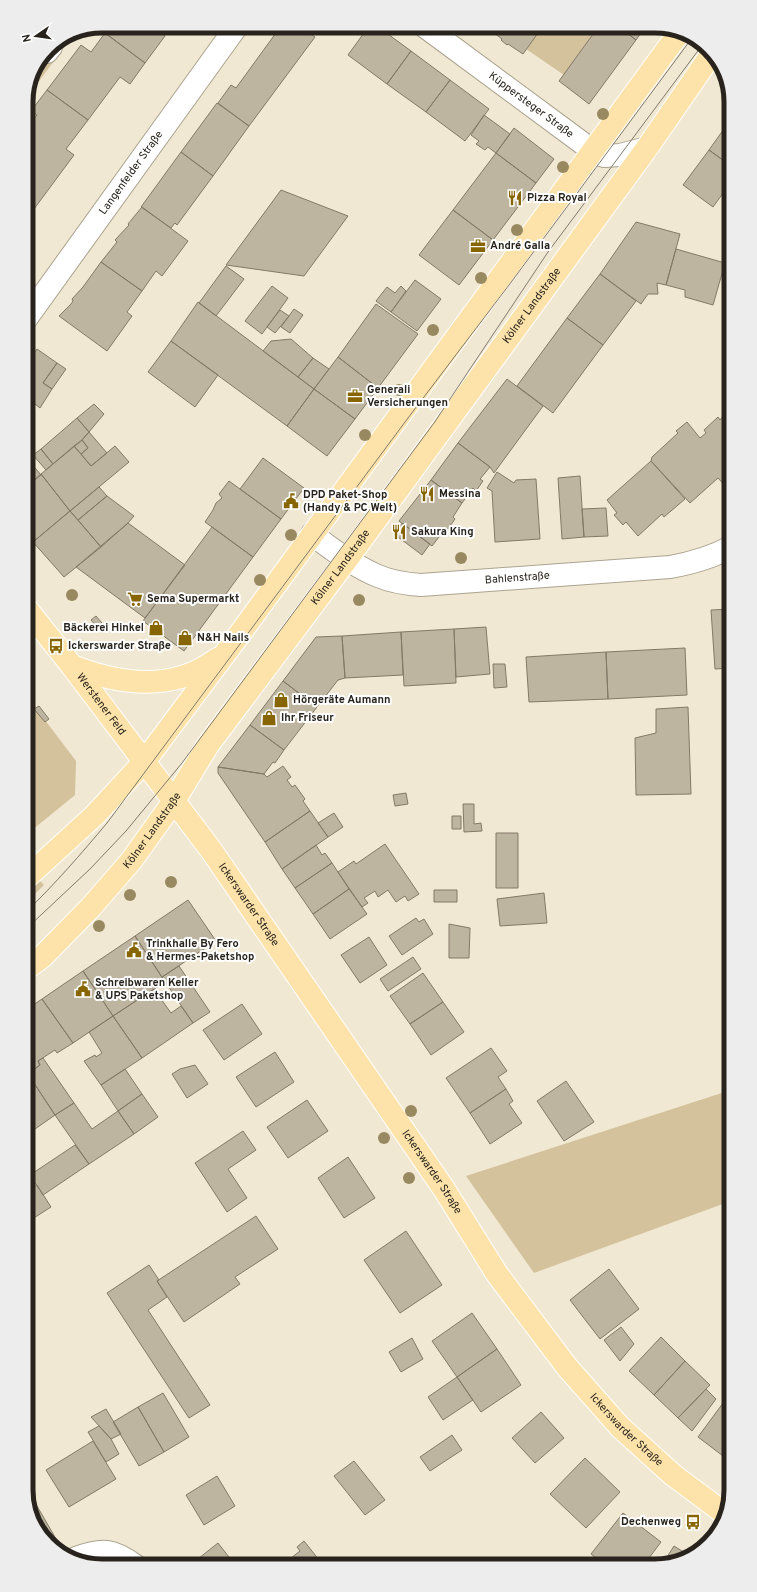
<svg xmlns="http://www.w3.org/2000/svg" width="757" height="1592" viewBox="0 0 757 1592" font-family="Overpass,sans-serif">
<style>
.green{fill:#d4c29c}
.building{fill:#beb5a1;stroke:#827967}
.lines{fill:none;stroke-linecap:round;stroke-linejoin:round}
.minor-casing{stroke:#aca390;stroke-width:24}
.major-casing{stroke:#fff;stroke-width:24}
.minor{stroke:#fff;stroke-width:22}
.major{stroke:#fde3a9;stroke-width:22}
.tram{stroke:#817b6d;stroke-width:1}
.tree{fill:#988960}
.labels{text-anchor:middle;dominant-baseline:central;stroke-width:4;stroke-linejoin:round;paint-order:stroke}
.street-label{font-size:11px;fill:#28241d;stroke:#fff}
.poi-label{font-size:11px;font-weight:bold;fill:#28241d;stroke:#fff;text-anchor:start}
.rim{fill:none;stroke:#28241d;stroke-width:5}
</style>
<rect width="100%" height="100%" fill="#f1e8d3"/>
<path class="green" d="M543,26H599L564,75L526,49Z
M76,31L26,99L48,48Z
M26,695L76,761L75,795L26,835Z
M37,881H40L44,885L26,903V892Z
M731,1090V1201L534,1273L466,1176Z"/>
<path class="building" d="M111,26H157L156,29L165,36L145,63L105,33Z
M281,26H299L315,37L249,126L218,103L231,85L236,88Z
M299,26H314L315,27L311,34Z
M369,26H377L411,51L387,84L348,55Z
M485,26H543L523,54L508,44L507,45L501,40L502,39Z
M599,26H618L636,40L589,104L559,81Z
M618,26H646L636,40Z
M105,33L145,63L130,84L120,77L88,120L47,90L81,45L91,52Z
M411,51L450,80L426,112L387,84Z
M450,80L489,109L465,141L426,112Z
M47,90L88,120L66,149L74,155L34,209L26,203V123L28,121L31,123L37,115L31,111Z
M217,103L249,126L213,176L181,152Z
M484,115L510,134L496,153L488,147L485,150L476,144L479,141L471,135Z
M731,119V166L709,150Z
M514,128L554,159L536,183L496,153Z
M709,150L731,166V182L713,207L683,185Z
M181,152L213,176L177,225L175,223L171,228L141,207Z
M496,153L536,183L493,240L453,210Z
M281,190L348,216L304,276L226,265Z
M26,203L34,209L26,220Z
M142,207L188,241L162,276L156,271L142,291L101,262L117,242L115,240L129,225L128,224Z
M453,210L493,240L459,285L419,255Z
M636,222L680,234L666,285L657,283L658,294H648L641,304L600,274Z
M676,249L725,263L713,305L685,297V290L666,285Z
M101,262L142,291L127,312L132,316L107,351L59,316L71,304L73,301L72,299L83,287Z
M226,266L244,279L216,316L199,303Z
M600,274L636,301L603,345L567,318Z
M415,280L441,299L417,331L391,312Z
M272,286L288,298L262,334L245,321Z
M401,286L406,291L391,312L376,301L387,287L395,293Z
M198,302L314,389L287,426L171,341Z
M376,304L418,334L378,388L338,357Z
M294,309L303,315L290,333L281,327Z
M280,310L289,316L275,333L267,327Z
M567,318L603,345L553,413L517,386Z
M291,339L313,358L298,377L263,351L271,341Z
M171,341L218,375L195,407L148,372Z
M37,349L57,363L43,383L52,389L40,408L30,400L26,406V364Z
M338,357L378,388L355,419L314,389Z
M313,358L329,369L314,389L298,377Z
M57,363L66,369L52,389L43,383Z
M507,379L543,406L494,473L490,467L458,443Z
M314,389L355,419L327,456L287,426Z
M30,400L35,404L28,414L26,413V406Z
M94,404L104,414L89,432L77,418Z
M724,415L731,423V486L728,489L718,478L690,503L651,461L652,457L678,433L676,431L687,422L700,438L706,433L704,430L718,417L720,420Z
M77,418L89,432L81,441L53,464L41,449Z
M89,432L107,453L91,466L81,454L88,448L82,440Z
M82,440L88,448L81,454L74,446Z
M458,443L490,467L480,479L483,481L476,491L473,488L462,503L431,480Z
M74,446L91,466L115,446L129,462L70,511L41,474Z
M41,449L53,464L46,470L33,455Z
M26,457L41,475L26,487Z
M263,458L304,488L281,519L240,489Z
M651,461L685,499L664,517L662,514L638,536L626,522L623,525L614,515L617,513L607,500Z
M497,472L514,483L516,480L536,479L540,539L495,542L492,491L487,488Z
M41,474L70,511L33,542L26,533V487Z
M580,476L584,537L562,539L558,478Z
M431,480L462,503L453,517L455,519L447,530L446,528L432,546L399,521Z
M229,481L281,519L253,557L205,522L213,510L216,503L222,498L219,494Z
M99,487L107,496L78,520L70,511Z
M107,496L134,516L128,523L101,547L78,520Z
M606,508L608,536L584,537L582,509Z
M70,511L101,547L64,577L33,542Z
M128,523L185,565L145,618L76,567Z
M402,523L430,544L422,555L394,534Z
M212,527L253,557L184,651L143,621Z
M731,609V668L715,669L711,610Z
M96,616L107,629L102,633L91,620Z
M486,627L490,674L456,677L454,629Z
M454,629L456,683L404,686L401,632Z
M401,632L403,675L345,678L342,636Z
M342,636L345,678L338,680L317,707L283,681L316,637Z
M685,648L687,695L608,699L606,652Z
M606,652L608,699L529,702L526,657Z
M493,664H505L507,687L494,688Z
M283,681L317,707L284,750L250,725Z
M723,701H731V747H725Z
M39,706L49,719L45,722L34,709Z
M688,707L691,794L636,795L635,738L656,733V709Z
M250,725L284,750L275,763L273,762L264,774L218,767Z
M283,766L291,777L287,780L292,787L295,785L305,799L303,801L310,811L265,842L218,773V767L264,774L267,777Z
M406,793L408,804L395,806L393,795Z
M463,804H474V824L481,823L482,831L464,832Z
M310,811L328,837L282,869L265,842Z
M334,813L343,827L328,837L318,823Z
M452,816H461V829H452Z
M496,833H518V888H496Z
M385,844L419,894L408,901L405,896L396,902L388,890L378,897L375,891L364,898L368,903L362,907L338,872L354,861L356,864Z
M316,845L322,855L325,853L332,863L295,888L282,869Z
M332,863L349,889L313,914L295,888Z
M349,889L367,914L330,939L313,914Z
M434,890H457V902H434Z
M544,893L547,923L500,926L497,899Z
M188,900L216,941L162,977L135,936Z
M416,918L419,922L424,919L433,934L402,955L389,936Z
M449,924L470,928L469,958H449Z
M135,936L165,982L113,1016L83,971Z
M369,937L387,965L360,983L341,955Z
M413,957L421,969L388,991L380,979Z
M179,966L210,1012L193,1023L162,977Z
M83,971L113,1016L73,1043L42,999Z
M423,973L443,1002L410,1024L390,996Z
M154,989L171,1013L181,1006L193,1023L142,1058L113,1016Z
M42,999L73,1043L57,1053L55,1050L38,1061L40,1065L28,1074L26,1071V1010Z
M443,1002L464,1032L431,1055L410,1024Z
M242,1004L262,1034L224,1060L203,1030Z
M113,1016L142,1058L101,1085L84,1061L95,1055L96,1057L102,1053L89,1032Z
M491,1048L507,1071L498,1077L506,1089L470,1113L446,1078Z
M275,1052L294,1082L256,1107L236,1077Z
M43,1058L74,1103L55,1115L28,1074L40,1065L38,1061Z
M195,1065L208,1084L187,1098L172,1074L180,1069Z
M125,1069L142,1094L118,1111L101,1085Z
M28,1074L55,1115L35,1129L26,1115V1075Z
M566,1081L594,1122L564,1141L537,1101Z
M506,1089L513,1101L509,1104L522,1123L490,1144L470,1113Z
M142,1094L158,1117L134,1134L118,1111Z
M307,1100L328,1131L288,1158L267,1127Z
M74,1103L92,1129L118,1111L134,1134L89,1164L55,1115Z
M243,1131L256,1150L228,1169L247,1198L227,1212L195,1163Z
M75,1145L89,1164L43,1195L30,1175Z
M348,1157L375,1198L344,1218L318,1178Z
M37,1185L51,1207L26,1223V1192Z
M256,1216L278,1249L235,1277L240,1284L184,1322L157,1281Z
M406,1231L442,1285L400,1313L364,1260Z
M731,1261V1274L725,1267Z
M149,1265L159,1280L157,1281L167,1297L148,1310L210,1405L189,1418L107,1293Z
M609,1269L639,1309L600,1339L570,1300Z
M472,1313L497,1349L457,1377L432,1341Z
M621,1327L634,1344L620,1361L604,1340Z
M661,1337L685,1361L654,1395L629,1371Z
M412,1338L423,1359L401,1372L389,1352Z
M497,1349L521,1385L481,1412L457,1377Z
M685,1361L710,1385L678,1418L654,1395Z
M457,1377L473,1400L443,1420L428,1397Z
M706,1389L716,1399L692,1431L678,1418Z
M163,1393L189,1437L164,1452L138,1407Z
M729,1395L731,1397V1462L698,1437Z
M138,1407L164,1452L139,1466L113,1422Z
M106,1409L121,1434L111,1439L91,1417Z
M541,1412L564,1438L535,1463L512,1438Z
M99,1426L111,1439L119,1454L106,1462L88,1432Z
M452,1435L462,1450L430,1471L420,1457Z
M93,1441L116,1479L69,1507L46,1470Z
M585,1458L620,1492L586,1528L550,1494Z
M354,1461L385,1500L365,1515L334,1476Z
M217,1476L235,1506L204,1525L186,1495Z
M37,1506L59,1544L53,1547L32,1519L30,1510Z
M623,1513L661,1542L643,1566H607L591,1554Z
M304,1541L323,1565L322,1566H288L286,1562L300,1551L297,1547Z
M218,1543L236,1566H189Z
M674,1546L690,1556L684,1560L662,1565Z"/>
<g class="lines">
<g class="minor-casing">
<g id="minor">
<path id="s1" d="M424,26L593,151L604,156L620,155L647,148"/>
<path d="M47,52L51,47"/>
<path id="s2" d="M26,319L237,26"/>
<path id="s3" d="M312,534C331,549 356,567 378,576C392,582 406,584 421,585L670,567C692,563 711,558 731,547"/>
<path d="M76,1558C102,1548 113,1549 136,1566"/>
</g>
</g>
<g class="major-casing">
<g id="major">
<path id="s4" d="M26,608L72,666L211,850L444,1189L497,1274L567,1367L620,1427L673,1475L724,1513"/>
<path d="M72,666C121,685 173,692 217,659"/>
<path d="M26,878L95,815L144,762L236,639L679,33"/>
<path id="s5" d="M26,969L42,957L91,907L131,861L174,801L208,745L348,558L647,148L711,55"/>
</g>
</g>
<use href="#minor" class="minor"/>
<use href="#major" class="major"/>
<path class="tram" d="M26,912C55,884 81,854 107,823L408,418L509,285L692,38
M26,929L90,869L126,831L182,763L434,423L548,252L703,44"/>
</g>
<g class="tree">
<circle cx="603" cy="114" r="6"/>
<circle cx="563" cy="167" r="6"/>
<circle cx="517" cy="230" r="6"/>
<circle cx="481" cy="278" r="6"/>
<circle cx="433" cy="330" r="6"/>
<circle cx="399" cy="390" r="6"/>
<circle cx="365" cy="435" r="6"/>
<circle cx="291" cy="535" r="6"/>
<circle cx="461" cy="558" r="6"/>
<circle cx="260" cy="580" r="6"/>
<circle cx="72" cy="595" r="6"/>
<circle cx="359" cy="600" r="6"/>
<circle cx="171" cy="882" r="6"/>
<circle cx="130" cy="895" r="6"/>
<circle cx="99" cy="926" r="6"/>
<circle cx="411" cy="1111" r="6"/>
<circle cx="384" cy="1138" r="6"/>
<circle cx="409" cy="1178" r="6"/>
</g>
<defs>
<g id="restaurant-bare" transform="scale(1.2)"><path d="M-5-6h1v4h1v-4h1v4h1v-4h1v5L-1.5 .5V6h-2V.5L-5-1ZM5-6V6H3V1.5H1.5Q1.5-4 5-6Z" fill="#876601" stroke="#fff" stroke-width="2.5" paint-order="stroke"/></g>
<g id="office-bare" transform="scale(1.2)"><path d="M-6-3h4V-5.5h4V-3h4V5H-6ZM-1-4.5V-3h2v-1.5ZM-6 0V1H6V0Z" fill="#876601" stroke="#fff" stroke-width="2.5" paint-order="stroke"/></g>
<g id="civic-bare" transform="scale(1.2)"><path d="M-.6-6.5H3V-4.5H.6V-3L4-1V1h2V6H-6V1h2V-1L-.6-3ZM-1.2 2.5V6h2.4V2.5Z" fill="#876601" stroke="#fff" stroke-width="2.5" paint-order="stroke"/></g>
<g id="supermarket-bare" transform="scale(1.2)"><path d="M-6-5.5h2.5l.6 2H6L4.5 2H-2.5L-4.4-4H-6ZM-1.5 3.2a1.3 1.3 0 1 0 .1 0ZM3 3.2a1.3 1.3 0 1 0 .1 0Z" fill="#876601" stroke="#fff" stroke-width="2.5" paint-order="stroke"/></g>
<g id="shop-bare" transform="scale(1.2)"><path d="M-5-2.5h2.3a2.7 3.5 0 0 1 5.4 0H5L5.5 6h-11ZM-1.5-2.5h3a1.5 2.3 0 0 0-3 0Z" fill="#876601" stroke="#fff" stroke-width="2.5" paint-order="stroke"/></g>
<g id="bus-bare" transform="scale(1.2)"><path d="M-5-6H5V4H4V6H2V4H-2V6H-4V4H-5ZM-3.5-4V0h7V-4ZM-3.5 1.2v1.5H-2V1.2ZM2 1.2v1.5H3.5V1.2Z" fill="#876601" stroke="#fff" stroke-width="2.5" paint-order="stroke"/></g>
</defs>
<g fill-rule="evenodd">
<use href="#restaurant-bare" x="515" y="198"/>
<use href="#office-bare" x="478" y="246"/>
<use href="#office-bare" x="355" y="396"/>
<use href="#restaurant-bare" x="427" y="494"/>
<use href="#civic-bare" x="291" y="501"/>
<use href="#restaurant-bare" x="399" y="532"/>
<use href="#supermarket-bare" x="135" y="599"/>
<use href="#shop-bare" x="156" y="628"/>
<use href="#shop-bare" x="185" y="638"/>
<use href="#bus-bare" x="56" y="646"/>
<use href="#shop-bare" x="281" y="700"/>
<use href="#shop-bare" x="269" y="718"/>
<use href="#civic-bare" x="134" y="950"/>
<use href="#civic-bare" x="83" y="989"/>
<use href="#bus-bare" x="693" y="1522"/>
</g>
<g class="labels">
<g class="street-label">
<text stroke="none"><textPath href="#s1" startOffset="133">Küppersteger Straße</textPath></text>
<text stroke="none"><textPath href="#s2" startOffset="180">Langenfelder Straße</textPath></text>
<text stroke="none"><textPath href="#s5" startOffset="836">Kölner Landstraße</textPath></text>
<text stroke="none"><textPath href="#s5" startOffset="512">Kölner Landstraße</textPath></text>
<text stroke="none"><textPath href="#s3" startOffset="219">Bahlenstraße</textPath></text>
<text stroke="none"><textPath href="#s4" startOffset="122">Werstener Feld</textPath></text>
<text stroke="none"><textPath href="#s5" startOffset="188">Kölner Landstraße</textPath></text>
<text stroke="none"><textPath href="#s4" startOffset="371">Ickerswarder Straße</textPath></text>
<text stroke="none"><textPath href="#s4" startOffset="695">Ickerswarder Straße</textPath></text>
<text stroke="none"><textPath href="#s4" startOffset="1019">Ickerswarder Straße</textPath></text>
</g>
<g class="poi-label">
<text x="527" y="198">Pizza Royal</text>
<text x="490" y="246">André Galla</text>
<text x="367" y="390">Generali<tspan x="367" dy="13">Versicherungen</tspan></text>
<text x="439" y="494">Messina</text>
<text x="303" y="495">DPD Paket-Shop<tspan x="303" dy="13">(Handy &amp; PC Welt)</tspan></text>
<text x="411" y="532">Sakura King</text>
<text x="147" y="599">Sema Supermarkt</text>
<text x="144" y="628" text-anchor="end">Bäckerei Hinkel</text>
<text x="197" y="638">N&amp;H Nails</text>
<text x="68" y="646">Ickerswarder Straße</text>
<text x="293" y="700">Hörgeräte Aumann</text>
<text x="281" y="718">Ihr Friseur</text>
<text x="146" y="944">Trinkhalle By Fero<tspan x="146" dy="13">&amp; Hermes-Paketshop</tspan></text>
<text x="95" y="983">Schreibwaren Keller<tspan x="95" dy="13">&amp; UPS Paketshop</tspan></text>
<text x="681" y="1522" text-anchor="end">Dechenweg</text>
</g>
</g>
<path d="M0 0H757V1592H0ZM102 33H655A69 69 0 0 1 724 102V1490A69 69 0 0 1 655 1559H102A69 69 0 0 1 33 1490V102A69 69 0 0 1 102 33Z" fill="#eeeded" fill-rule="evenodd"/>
<path class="rim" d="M102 33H655A69 69 0 0 1 724 102V1490A69 69 0 0 1 655 1559H102A69 69 0 0 1 33 1490V102A69 69 0 0 1 102 33Z"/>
<g transform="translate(36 36) rotate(257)" stroke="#ffffff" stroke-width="3" paint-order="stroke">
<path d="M0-3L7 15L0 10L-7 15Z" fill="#28241d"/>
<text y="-6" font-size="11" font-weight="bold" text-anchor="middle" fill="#28241d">N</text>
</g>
</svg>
